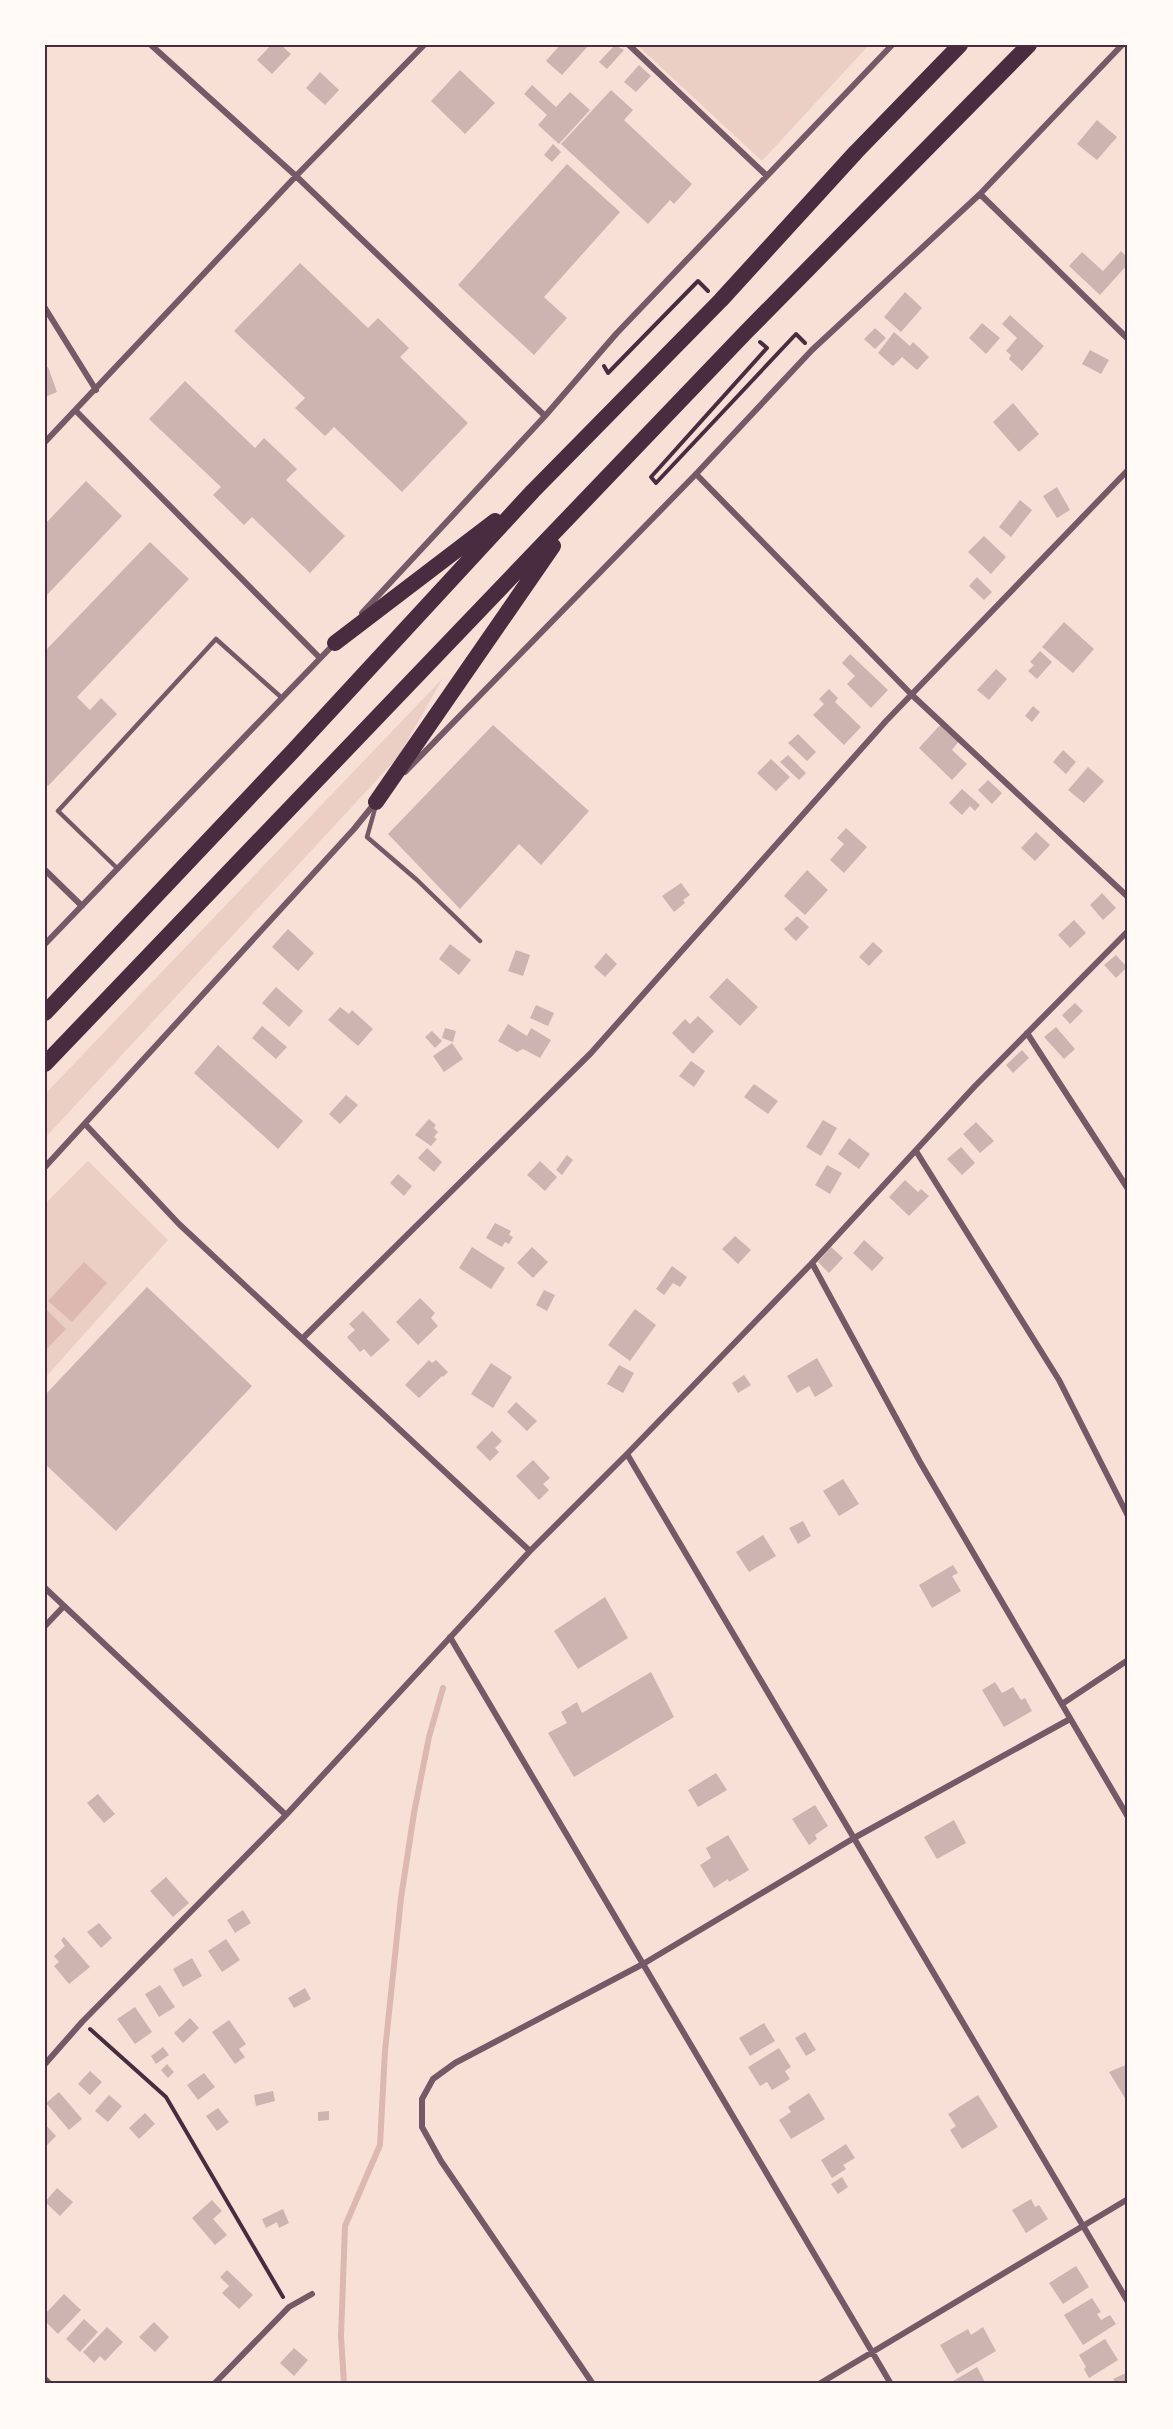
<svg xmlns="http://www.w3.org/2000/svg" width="1173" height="2429" viewBox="0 0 1173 2429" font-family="'Alegreya Sans',sans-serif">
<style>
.green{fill:#ebcfc5}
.water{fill:#dcb8b0}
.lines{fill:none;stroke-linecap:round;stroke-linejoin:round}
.stream{stroke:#dcb8b0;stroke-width:6}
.building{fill:#ccb4b1}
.path{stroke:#4a2c40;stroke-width:4}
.service{stroke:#755966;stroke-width:4.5}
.minor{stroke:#755966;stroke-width:6}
.trunk{stroke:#4a2c40;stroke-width:16}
.neatline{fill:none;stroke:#4a2c40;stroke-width:2}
</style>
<rect width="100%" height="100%" fill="#f7e1d7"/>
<path class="green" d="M637,45H869L762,161Z
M443,678L398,757L45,1138V1094Z
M88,1161L168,1240L45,1378V1204Z"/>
<path class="water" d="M84,1262L107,1283L72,1322L48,1301Z
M45,1308L66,1329L45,1351Z"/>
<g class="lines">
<path class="stream" d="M344,2384L341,2336L345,2226L380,2145L385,2051L401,1898L414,1813L429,1737L443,1688"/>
</g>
<path class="building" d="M271,45H281L291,54L272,74L257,60Z
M560,45H589L562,75L546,61Z
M615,45L624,50L607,69L599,62Z
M639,65L651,76L636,92L624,82Z
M460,70L495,103L465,134L431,101Z
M320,72L339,90L325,105L306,88Z
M532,85L556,107L570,92L590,110L559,144L538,125L547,115L524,94Z
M611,90L633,110L624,120L692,184L674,204L670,200L648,224L561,144Z
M1097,120L1117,137L1097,160L1077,144Z
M553,144L561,152L552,162L544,155Z
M567,164L620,212L544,297L567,318L534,355L458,285Z
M1121,251L1128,258V264L1100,295L1069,266L1082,252L1103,271Z
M300,263L368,328L378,318L409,348L400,357L468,423L402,492L334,427L325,436L295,408L305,398L234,331Z
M905,292L922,308L901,332L884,317Z
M1010,315L1044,346L1022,371L1009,359L1011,355L1006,351L1017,338L1002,324Z
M982,323L1000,338L986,354L969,338Z
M875,328L886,338L875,349L864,339Z
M894,332L910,346L913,342L929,357L917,370L902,357L893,366L878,353Z
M1090,350L1109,360L1101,374L1082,364Z
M48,367L57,392L45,397V368Z
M185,381L255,448L264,438L297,469L286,480L345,536L310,573L252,517L244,525L213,495L221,487L149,419Z
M1013,403L1039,434L1019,452L993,422Z
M86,481L122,516L45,597V524Z
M1057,487L1070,510L1057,518L1043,496Z
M1020,500L1032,510L1011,537L999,527Z
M984,536L1006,557L991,574L968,552Z
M150,542L189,579L77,697L90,710L101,698L117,714L48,786L45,783V651Z
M977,577L992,592L984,600L969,586Z
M1064,622L1094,649L1073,673L1042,647Z
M1040,651L1052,662L1037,679L1028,671L1034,665L1030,662Z
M850,654L888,690L871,708L847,684L855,676L842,663Z
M996,669L1007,679L989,700L977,690Z
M829,689L838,698L835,702L861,727L844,745L813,715L824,704L819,699Z
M1033,706L1040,712L1032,722L1025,716Z
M941,724L959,741L952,750L967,764L952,780L919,748Z
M493,725L589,811L541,865L519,844L460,909L388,834Z
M798,734L816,752L807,761L788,743Z
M1063,750L1076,762L1066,774L1053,762Z
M788,755L806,773L799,780L780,762Z
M771,759L790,777L776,791L757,773Z
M1088,767L1104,781L1084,803L1068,790Z
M988,780L1002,793L992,804L978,790Z
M962,789L980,805L975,811L970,806L962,815L949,803Z
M846,828L867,847L844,873L830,860L844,844L837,838Z
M1036,832L1050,845L1035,861L1021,848Z
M807,870L828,890L805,915L784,896Z
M681,883L690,895L683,900L685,903L674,912L662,896Z
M1102,893L1116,908L1103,920L1090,905Z
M797,916L809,927L796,941L784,929Z
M1074,920L1086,933L1070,948L1058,935Z
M288,929L314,953L298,971L272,947Z
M873,942L883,951L869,966L859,957Z
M450,944L471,960L459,975L439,959Z
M516,950L530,955L523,976L508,971Z
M606,953L617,964L605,977L594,967Z
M1116,955L1127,967L1116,978L1104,965Z
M727,978L758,1007L740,1026L709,997Z
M276,987L303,1011L289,1027L262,1003Z
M1075,1003L1083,1011L1070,1024L1062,1015Z
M536,1005L554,1013L548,1026L530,1018Z
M340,1007L349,1014L352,1010L373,1029L358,1046L328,1020Z
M698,1016L714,1031L693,1054L672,1033L685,1019L690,1024Z
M508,1024L527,1036L531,1028L551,1040L540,1058L523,1049L517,1052L498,1041Z
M262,1026L287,1047L276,1059L252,1038Z
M1056,1027L1075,1049L1064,1059L1044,1037Z
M445,1028L456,1031L453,1042L442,1038Z
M432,1031L442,1041L435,1048L425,1037Z
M452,1043L463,1059L444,1072L433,1056Z
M218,1045L303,1121L278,1149L194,1073Z
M1022,1050L1029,1058L1013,1073L1006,1065Z
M691,1061L705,1071L694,1087L679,1076Z
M754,1084L778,1101L768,1114L744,1097Z
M346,1095L358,1105L340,1124L329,1114Z
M429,1119L436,1125L434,1128L438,1132L434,1137L437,1139L431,1146L415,1135Z
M823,1120L837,1128L821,1156L806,1147Z
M976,1122L994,1141L980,1153L963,1134Z
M849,1138L870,1154L859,1169L838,1154Z
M961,1147L975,1163L962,1175L947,1159Z
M427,1148L442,1162L434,1172L418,1158Z
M567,1155L573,1160L562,1175L556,1170Z
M540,1161L557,1177L545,1191L527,1175Z
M827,1165L842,1173L830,1194L815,1185Z
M398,1174L412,1186L404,1196L390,1183Z
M905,1180L918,1192L921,1189L929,1196L909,1216L889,1197Z
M495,1223L511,1231L509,1235L513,1237L509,1244L505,1242L502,1247L486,1238Z
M735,1236L751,1250L738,1264L722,1249Z
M864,1240L884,1258L872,1271L853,1253Z
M472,1247L505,1268L491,1289L459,1268Z
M532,1247L548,1262L533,1278L517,1263Z
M831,1247L843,1258L829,1273L818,1262Z
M672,1266L687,1277L680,1287L673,1283L664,1295L656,1289Z
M147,1287L252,1386L116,1531L45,1464V1395Z
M544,1290L555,1295L547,1311L536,1305Z
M420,1298L435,1313L431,1318L438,1326L418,1345L396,1322Z
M635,1309L656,1325L630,1361L608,1345Z
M363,1311L390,1340L371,1357L364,1349L360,1352L347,1337L355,1330L349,1324Z
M817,1358L833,1386L815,1397L809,1386L797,1393L787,1376Z
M429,1360L432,1363L436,1360L448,1372L443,1377L442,1376L419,1398L405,1385Z
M491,1363L512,1377L493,1408L471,1394Z
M619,1365L634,1373L623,1393L607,1384Z
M744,1375L751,1385L738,1393L732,1383Z
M516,1402L537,1421L527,1431L507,1412Z
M492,1431L502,1441L495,1448L499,1452L490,1461L476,1447Z
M533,1460L550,1478L543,1484L549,1490L539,1500L516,1476Z
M843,1479L859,1504L839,1516L823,1491Z
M803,1521L811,1536L798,1544L789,1528Z
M763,1535L776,1556L749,1572L736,1552Z
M953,1565L958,1573L952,1576L961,1591L932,1608L919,1585Z
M605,1597L628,1638L578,1669L554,1631Z
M651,1672L674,1717L574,1777L548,1733L567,1723L561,1712L577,1702L582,1713Z
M995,1682L1002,1693L1013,1687L1021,1700L1025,1698L1032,1711L1004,1727L982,1690Z
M716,1773L727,1790L698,1807L688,1790Z
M98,1794L115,1814L104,1823L87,1803Z
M815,1805L828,1826L815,1835L817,1839L809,1845L792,1819Z
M954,1820L966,1843L937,1859L924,1837Z
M728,1835L749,1870L729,1882L728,1879L714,1888L700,1865L711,1858L706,1848Z
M166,1877L189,1903L173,1917L150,1891Z
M243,1910L251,1923L235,1933L227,1920Z
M99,1923L112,1938L101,1948L87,1932Z
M64,1937L90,1967L69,1984L54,1966L59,1962L54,1956L65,1946L61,1940Z
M226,1939L240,1960L222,1972L208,1951Z
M192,1958L202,1976L183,1987L173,1969Z
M160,1985L175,2007L159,2017L145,1994Z
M305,1988L311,1999L294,2008L288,1998Z
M135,2007L152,2032L135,2044L117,2019Z
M190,2018L199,2028L183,2043L174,2033Z
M229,2020L246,2044L239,2049L245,2057L235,2064L212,2032Z
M764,2023L775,2041L750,2056L739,2038Z
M805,2032L816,2050L806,2056L795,2038Z
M163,2047L169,2055L156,2064L151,2056Z
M779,2048L791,2067L785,2071L790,2079L772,2090L767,2082L760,2086L748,2067Z
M167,2064L174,2072L168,2078L161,2070Z
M1128,2064V2103L1109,2072Z
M90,2071L102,2082L90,2095L78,2084Z
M204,2073L215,2087L198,2100L187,2085Z
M273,2091L275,2101L256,2106L254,2095Z
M59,2092L82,2119L69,2130L46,2103Z
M809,2093L825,2119L791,2139L779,2120L791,2112L788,2107Z
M109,2095L122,2106L108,2122L95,2111Z
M978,2095L998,2127L962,2149L950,2130L956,2126L948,2114Z
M218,2108L229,2122L217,2131L206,2116Z
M329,2111V2120L318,2121V2112Z
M145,2113L155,2124L139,2139L129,2128Z
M45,2124L56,2136L45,2147Z
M846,2144L855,2158L843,2165L846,2169L832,2178L821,2160Z
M842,2177L848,2187L838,2194L831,2184Z
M57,2188L73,2202L60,2216L45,2202Z
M1031,2199L1035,2207L1039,2205L1048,2219L1026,2233L1012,2210Z
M212,2200L222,2211L213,2219L227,2235L215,2245L192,2218Z
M283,2209L289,2223L279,2228L277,2222L266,2228L262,2219Z
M1076,2266L1089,2287L1063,2304L1049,2283Z
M227,2270L253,2295L239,2309L222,2293L229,2286L220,2277Z
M64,2294L81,2310L58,2334L45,2321V2314Z
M1092,2298L1101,2312L1097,2314L1101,2320L1110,2315L1116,2324L1083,2345L1064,2315Z
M84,2319L98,2332L80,2352L66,2339Z
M154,2322L169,2337L155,2352L139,2337Z
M107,2327L123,2342L105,2361L100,2356L94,2363L83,2352Z
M983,2327L996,2351L957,2374L940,2345L968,2329L971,2335Z
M1105,2339L1118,2360L1089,2378L1084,2369L1086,2367L1079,2355Z
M294,2348L308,2360L294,2376L280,2363Z
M977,2367L986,2384H948Z
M1128,2372V2384H1116L1113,2379Z"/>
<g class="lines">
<path class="path" d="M760,342L767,348L651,477L656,483L796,334L805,343
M604,366L608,373L698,281L708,291
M90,2029L166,2097L283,2297"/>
<path class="service" d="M376,805L367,837L417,880L480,941
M118,869L58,811L216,639L282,698"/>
<path class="minor" d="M151,45L296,176L545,416
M629,45L766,175
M980,194L1128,339
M45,308L96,390
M76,411L320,658
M45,442L296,176L424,45
M696,474L912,695L1128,897
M362,613L545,416L616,334L892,45
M405,772L696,474L812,350L980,194L1122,45
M45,870L82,906
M45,944L333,645
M1027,1033L1128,1189
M86,1125L179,1224L530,1551
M916,1151L1059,1380L1128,1516
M45,1167L354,829L375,803
M812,1263L920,1462L1128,1817
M302,1339L591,1053L886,721L1128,470
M627,1454L1128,2302
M45,1588L286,1815
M45,1626L64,1606
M450,1637L891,2384
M1062,1704L1128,1660
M45,2064L82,2022L286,1815L530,1551L627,1454L812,1263L975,1086L1128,931
M45,2379L50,2384
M214,2384L289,2307L312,2294
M593,2384L441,2161L422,2127V2099L433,2079L455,2063L643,1964L854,1838L1070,1719
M819,2384L1128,2199"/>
<path class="trunk" d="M335,643L495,521
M376,802L553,546
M45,1013L293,751L533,491L721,300L856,152L960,45
M45,1064L747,331L1029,45"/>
</g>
<rect width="1173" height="2429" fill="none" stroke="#fffaf5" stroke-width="93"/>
<rect x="46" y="46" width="1080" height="2336" class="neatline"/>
</svg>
